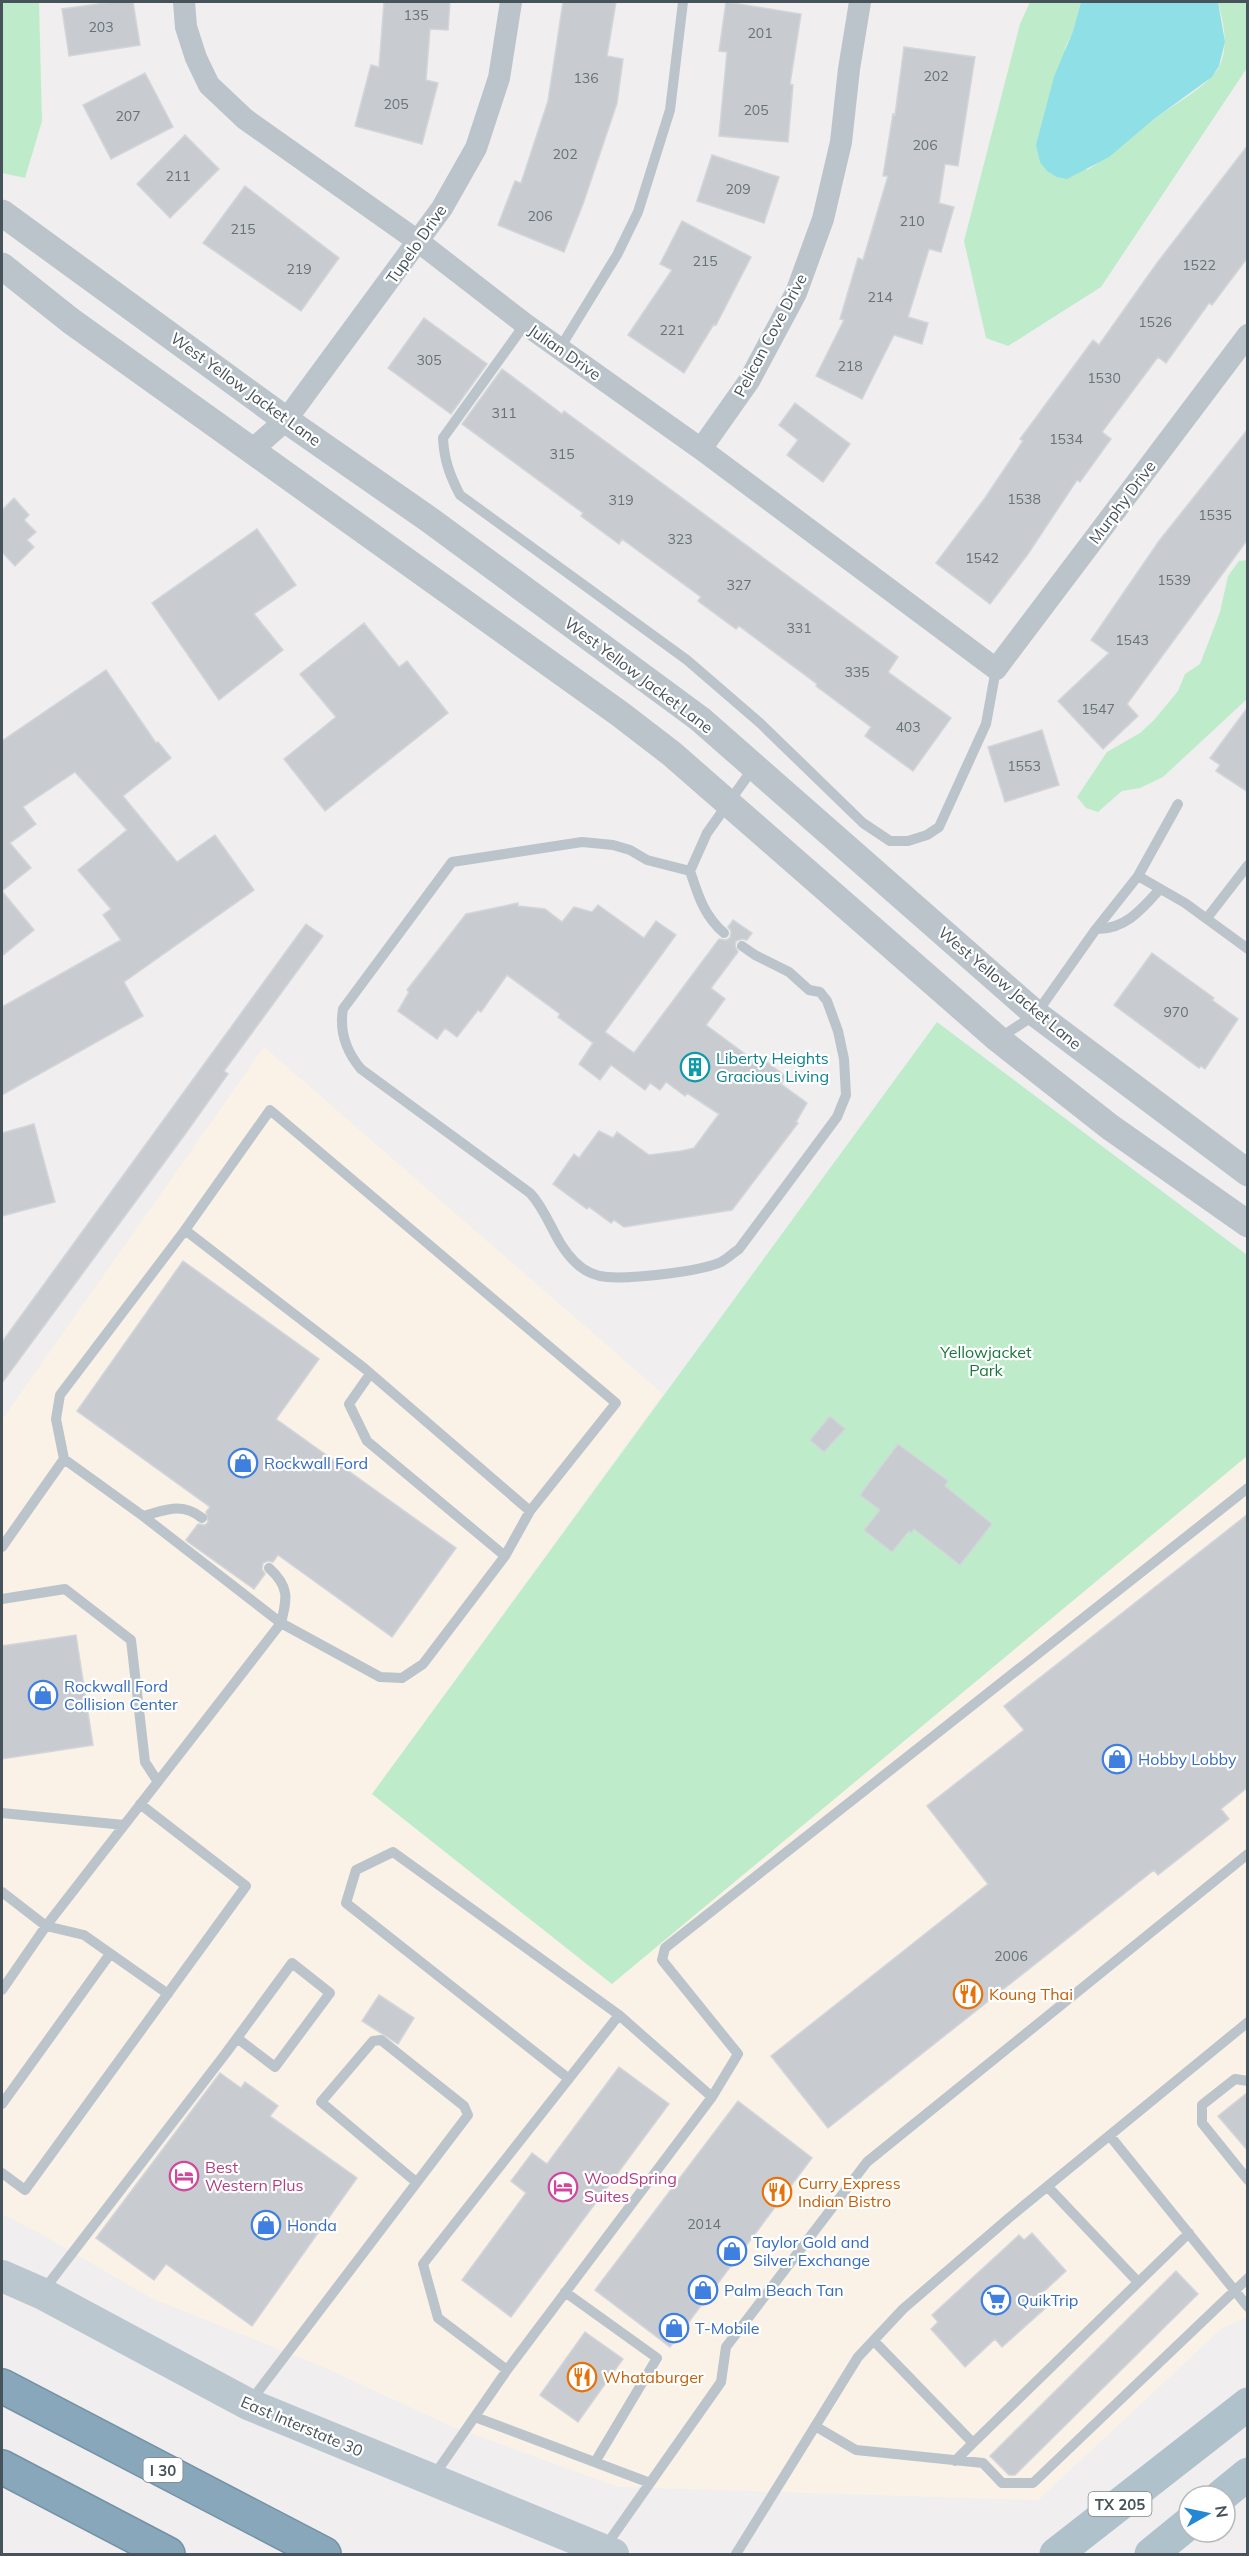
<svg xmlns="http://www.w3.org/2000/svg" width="1249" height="2556" viewBox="0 0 1249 2556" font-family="Mulish,sans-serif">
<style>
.commercial{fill:#faf2e7}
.green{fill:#beecca}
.water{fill:#8edfe6}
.building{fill:#c8ccd0;stroke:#d2d5d9;stroke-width:1.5}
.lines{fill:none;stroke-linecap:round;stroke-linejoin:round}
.motorway-casing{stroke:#7392a5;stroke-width:36}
.service{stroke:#bac4ca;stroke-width:10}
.minor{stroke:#bac4ca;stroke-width:22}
.tertiary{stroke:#bac4ca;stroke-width:27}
.secondary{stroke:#bac7cf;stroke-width:32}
.primary{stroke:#afc1cb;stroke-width:33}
.motorway{stroke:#88a7ba;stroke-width:33}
.labels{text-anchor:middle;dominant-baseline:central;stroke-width:4.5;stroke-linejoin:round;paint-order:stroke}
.number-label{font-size:14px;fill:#677178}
.shield{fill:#fff;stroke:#7e878c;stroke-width:1.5}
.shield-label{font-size:15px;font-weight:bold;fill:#47535a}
.street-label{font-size:16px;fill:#47535a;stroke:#fff}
.culture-label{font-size:16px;fill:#0d838f;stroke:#fff;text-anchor:start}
.park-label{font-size:16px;fill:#1c773e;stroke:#fff}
.shop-label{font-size:16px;fill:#366cbe;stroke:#fff;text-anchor:start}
.food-label{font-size:16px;fill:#c56008;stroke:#fff;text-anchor:start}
.hotel-label{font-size:16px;fill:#b23c85;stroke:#fff;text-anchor:start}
</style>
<rect width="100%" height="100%" fill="#f0eeee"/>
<path class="commercial" d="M264,1047L663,1394L372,1794L611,1984L1247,1456V2317L1221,2329L1038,2500L619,2487L453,2427L323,2367L151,2298L41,2234L2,2214V1420Z"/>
<path class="green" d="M2,2H39L42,121L25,178L2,173Z
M1030,2H1081L1073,31L1065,48L1087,170C1111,155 1131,137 1153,120C1172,105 1210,86 1220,65C1229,45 1223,21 1218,2H1247V68L1101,287L1008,346L986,338L964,241L1020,24Z
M1247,560V699L1163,777L1140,788L1122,791L1098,812L1086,808L1077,797L1107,752L1140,733L1154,720L1178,691L1185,674L1200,664L1220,612L1228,576L1239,561Z
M937,1022L1247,1255V1456L612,1984L372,1794Z"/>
<path class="water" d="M1081,2H1218L1225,42L1219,66L1212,77L1154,119L1109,157L1067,179L1057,177L1047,171L1040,162L1036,145L1054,77L1073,31Z"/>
<path class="building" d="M112,2H133L140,45L69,56L62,9Z
M384,2H450L448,30L430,29L426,80L438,83L422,144L355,126L371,65L379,67Z
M563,2H616L607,56L623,59L617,103L583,204L564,252L498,225L515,181L521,183L548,101Z
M726,2L801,14L790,84L793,85L788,142L719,136L727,52L719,51Z
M904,47L975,57L958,166L945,164L939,203L954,207L941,252L929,249L908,317L928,323L922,344L894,335L862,399L816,376L844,320L840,319L858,258L863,260L888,176H883L893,114L895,115Z
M145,73L173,127L111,159L83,105Z
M185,135L219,169L170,218L137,184Z
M1248,145V257L1212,305L1209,303L1166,363L1158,357L1102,432L1111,439L1080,482L1077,480L1028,554L990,604L936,563L985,498L1023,441L1020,439L1093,340L1099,345L1157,263Z
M712,155L779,177L764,223L697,201Z
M245,186L339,258L301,311L203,243Z
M682,221L751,257L716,325L714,324L684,373L628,335L672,270L660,264Z
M424,318L487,364L451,414L388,368Z
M502,369L562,414L564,411L898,657L888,672L951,718L913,771L865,736L871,727L816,686L817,684L739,626L736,629L698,601L701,597L622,539L619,544L581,516L583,513L462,424Z
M795,403L850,444L823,482L787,455L798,440L779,425Z
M1248,429V539L1127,704L1138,716L1103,749L1058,701L1109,653L1091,640L1159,541Z
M14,498L29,515L24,520L36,532L27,540L34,547L15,566L2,552V510Z
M257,529L296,585L254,614L283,650L219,700L152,603Z
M364,623L399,667L407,661L448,713L325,811L284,759L336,717L300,674Z
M106,670L156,743L158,742L171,758L123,796L177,862L215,835L254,890L124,982L143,1016L2,1095V1007L121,940L103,915L111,909L78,870L127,830L75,772L23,807L36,824L10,843L31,868L2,891L34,930L2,956V741Z
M1248,707V792L1216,771L1220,765L1210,758Z
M1042,730L1059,785L1005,802L988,747Z
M518,903V906L545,909L562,922L574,907L592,912L598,905L644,938L656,921L676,935L605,1032L634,1053L719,939L726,940L730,938L731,931L728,927L733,920L752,933L747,940L742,939L736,941L735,946L738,952L711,988L725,999L706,1025L752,1059L756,1053L786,1077L781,1084L807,1103L796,1122L798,1123L732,1210L624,1227L614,1220L611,1223L589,1207L587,1209L553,1184L574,1154L579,1158L599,1131L613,1138L617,1132L649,1155L681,1151L694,1148L719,1114L687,1093L685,1096L666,1082L660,1090L650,1083L645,1090L611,1065L600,1080L579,1064L593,1043L558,1017L560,1014L507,975L481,1012L478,1010L457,1037L445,1028L437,1039L398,1011L409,992L407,990L466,914Z
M306,924L323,936L224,1071L228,1074L186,1133L2,1383V1342Z
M1152,953L1214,998L1212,1000L1238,1019L1205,1069L1201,1066L1199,1068L1114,1005Z
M34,1124L55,1202L2,1216V1133Z
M183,1261L319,1359L276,1419L456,1548L392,1637L278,1555L273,1562L268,1561L263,1563L262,1569L265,1574L254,1589L188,1542L186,1540L198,1524L205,1525L208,1522L206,1512L210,1507L77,1411Z
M830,1416L845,1429L824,1452L810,1440Z
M898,1444L948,1481L945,1486L992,1524L960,1565L914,1529L911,1533L909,1531L892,1552L864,1530L880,1510L860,1495Z
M1248,1514V1787L1221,1809L1229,1819L1158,1875L1154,1870L828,2128L771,2056L988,1884L927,1806L1024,1730L1004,1706Z
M76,1635L93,1745L2,1759V1646Z
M379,1995L414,2018L398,2044L362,2021Z
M619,2067L669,2104L511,2317L462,2280L526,2193L511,2181L532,2153L547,2164Z
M220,2073L241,2088L245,2082L278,2106L270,2116L357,2178L252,2326L166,2264L154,2280L96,2238Z
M1248,2092V2151L1218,2116Z
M738,2101L812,2158L670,2347L595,2290Z
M1032,2233L1066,2271L1040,2295L1049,2305L1002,2347L995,2339L965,2367L931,2329L938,2322L932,2315L1019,2235L1024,2240Z
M1176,2271L1198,2294L1015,2475H1009L990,2456Z
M585,2332L623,2359L578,2422L540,2395Z"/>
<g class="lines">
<g class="motorway-casing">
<path id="motorway" d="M2,2386L324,2554
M2,2467L168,2554"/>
</g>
<path class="service" d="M525,324L443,438C444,460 450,476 460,495L687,660L760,723L863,823L890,841H908L927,835L939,827L986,724L996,669
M560,348L617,255L638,212L670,110L683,2
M690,871L647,860L630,850L613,845L582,842L452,862L343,1009C339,1032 346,1051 361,1069L530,1193C549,1213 554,1242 575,1262C584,1271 594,1276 607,1277C631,1279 699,1272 721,1262C727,1259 733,1253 739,1249L837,1117L846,1095L844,1059L838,1031L827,1001L820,992L809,990L789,972L755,955L742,946
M1138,876L1185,903L1248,949
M1207,918L1248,865
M1096,929C1125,930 1142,909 1160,889
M724,933C704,916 698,895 690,871L707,833L754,767
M998,1039L1036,1014L1096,929L1138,876L1178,804
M185,1230L270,1110L616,1403L530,1511
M370,1374L349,1404L367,1441L505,1556
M64,1459L56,1419L60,1395L185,1230L364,1368L530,1511L505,1556L423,1664L402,1678L380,1677L281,1623C287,1598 290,1587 269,1568
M143,1516C166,1510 182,1502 202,1518
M2,1547L64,1459L143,1516L281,1623L46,1926L2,1990
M2,1599L65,1589L131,1640L145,1762L158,1782
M2,1813L124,1825
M2,1892L46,1926L84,1935L168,1994
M569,2079L346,1903L356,1870L393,1852L619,2015
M1248,2081L1235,2079L1202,2105V2123L1248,2180
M712,2097L738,2054L662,1960L665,1948L1248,1488
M2,2104L110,1954
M1110,2136L1248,2307
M2,2173L25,2190L246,1886L140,1804
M1048,2187L1138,2282
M43,2291L226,2053L292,1963L330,1993L275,2067L237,2038
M565,2292L657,2358L595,2462
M874,2341L973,2443L1189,2233
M250,2402L468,2115L464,2106L381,2040L373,2041L321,2102L416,2182
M475,2417L650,2483
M815,2426L856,2450L983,2463L1002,2483H1033L1248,2278
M955,2461L973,2443
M433,2477L507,2370L712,2097L619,2015L423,2264L438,2318L507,2370
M605,2547L721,2382L726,2347L867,2162L1248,1854
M736,2554L858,2357L903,2309L1010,2217L1248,2022"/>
<path class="minor" d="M184,2L186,27L196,58L209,85L245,119L419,242L525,324L701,449L996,669L1248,335
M701,449L749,381L796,293L823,219L841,142L849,69L860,2
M252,450L286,420L442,208L476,148L499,78L511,2"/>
<path class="tertiary" d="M2,213L286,420L427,518L700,719L1036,1014L1248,1173
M2,266L71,321L620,714L672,754L998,1039L1110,1127L1248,1224"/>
<path class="secondary" d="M2,2276L41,2293L248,2404L613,2554"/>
<path class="primary" d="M1221,2496L1248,2474
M1056,2554L1248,2404
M1151,2554L1189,2523"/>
<use href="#motorway" class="motorway"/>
</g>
<defs>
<g id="building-ring" transform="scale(1.5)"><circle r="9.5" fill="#fff" stroke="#0f9aa8" stroke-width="1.5"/><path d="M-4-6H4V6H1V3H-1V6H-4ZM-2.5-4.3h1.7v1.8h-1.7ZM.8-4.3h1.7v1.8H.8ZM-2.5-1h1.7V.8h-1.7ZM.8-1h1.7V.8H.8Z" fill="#0f9aa8"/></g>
<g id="shop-ring" transform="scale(1.5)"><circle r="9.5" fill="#fff" stroke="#3f7fe0" stroke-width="1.5"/><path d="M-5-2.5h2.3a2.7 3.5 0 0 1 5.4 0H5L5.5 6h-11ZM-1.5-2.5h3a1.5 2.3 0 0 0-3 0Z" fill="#3f7fe0"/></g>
<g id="restaurant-ring" transform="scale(1.5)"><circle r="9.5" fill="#fff" stroke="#e8710a" stroke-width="1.5"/><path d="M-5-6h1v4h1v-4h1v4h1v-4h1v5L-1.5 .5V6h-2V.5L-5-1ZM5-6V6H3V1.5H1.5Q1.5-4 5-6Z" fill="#e8710a"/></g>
<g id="hotel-ring" transform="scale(1.5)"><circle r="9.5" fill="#fff" stroke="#d1479c" stroke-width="1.5"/><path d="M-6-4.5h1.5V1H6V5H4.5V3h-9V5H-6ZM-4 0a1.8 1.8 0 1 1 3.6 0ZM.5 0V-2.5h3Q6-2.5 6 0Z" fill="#d1479c"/></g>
<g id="supermarket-ring" transform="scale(1.5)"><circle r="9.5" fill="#fff" stroke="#3f7fe0" stroke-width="1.5"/><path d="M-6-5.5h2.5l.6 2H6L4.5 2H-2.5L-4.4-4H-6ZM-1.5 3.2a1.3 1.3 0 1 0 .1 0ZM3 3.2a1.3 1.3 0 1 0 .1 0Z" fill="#3f7fe0"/></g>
</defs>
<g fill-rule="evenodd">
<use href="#building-ring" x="695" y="1067"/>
<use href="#shop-ring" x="243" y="1463"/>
<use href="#shop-ring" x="43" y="1695"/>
<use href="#shop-ring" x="1117" y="1759"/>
<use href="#restaurant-ring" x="968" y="1994"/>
<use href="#hotel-ring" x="184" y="2176"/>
<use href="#hotel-ring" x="563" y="2187"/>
<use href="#restaurant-ring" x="777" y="2192"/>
<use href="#shop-ring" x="266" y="2225"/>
<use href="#shop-ring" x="732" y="2251"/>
<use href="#shop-ring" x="703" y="2290"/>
<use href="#supermarket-ring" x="996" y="2300"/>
<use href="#shop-ring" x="674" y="2328"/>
<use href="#restaurant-ring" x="582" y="2377"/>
</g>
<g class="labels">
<g class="number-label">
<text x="416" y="15">135</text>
<text x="101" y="27">203</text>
<text x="760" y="33">201</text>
<text x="936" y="76">202</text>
<text x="586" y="78">136</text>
<text x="396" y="104">205</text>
<text x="756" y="110">205</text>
<text x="128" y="116">207</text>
<text x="925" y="145">206</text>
<text x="565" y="154">202</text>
<text x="178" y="176">211</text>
<text x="738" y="189">209</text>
<text x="540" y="216">206</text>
<text x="912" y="221">210</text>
<text x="243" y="229">215</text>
<text x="705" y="261">215</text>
<text x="1199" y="265">1522</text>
<text x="299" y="269">219</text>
<text x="880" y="297">214</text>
<text x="1155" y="322">1526</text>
<text x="672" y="330">221</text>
<text x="429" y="360">305</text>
<text x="850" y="366">218</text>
<text x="1104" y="378">1530</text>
<text x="504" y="413">311</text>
<text x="1066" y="439">1534</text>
<text x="562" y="454">315</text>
<text x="1024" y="499">1538</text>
<text x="621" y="500">319</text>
<text x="1215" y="515">1535</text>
<text x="680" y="539">323</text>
<text x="982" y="558">1542</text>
<text x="1174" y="580">1539</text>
<text x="739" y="585">327</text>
<text x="799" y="628">331</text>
<text x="1132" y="640">1543</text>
<text x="857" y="672">335</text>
<text x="1098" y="709">1547</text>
<text x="908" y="727">403</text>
<text x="1024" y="766">1553</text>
<text x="1176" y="1012">970</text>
<text x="1011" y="1956">2006</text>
<text x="704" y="2224">2014</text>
</g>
<g class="shield">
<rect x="143.5" y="2458" width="39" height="24" rx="4.5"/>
<rect x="1088.5" y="2492" width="63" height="24" rx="4.5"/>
</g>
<g class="shield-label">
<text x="163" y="2470">I 30</text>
<text x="1120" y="2504">TX 205</text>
</g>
<g class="street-label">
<text transform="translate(416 244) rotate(-55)">Tupelo Drive</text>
<text transform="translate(770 335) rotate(-62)">Pelican Cove Drive</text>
<text transform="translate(565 352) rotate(35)">Julian Drive</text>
<text transform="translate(246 389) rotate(36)">West Yellow Jacket Lane</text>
<text transform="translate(1122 502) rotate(-53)">Murphy Drive</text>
<text transform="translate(639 675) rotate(37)">West Yellow Jacket Lane</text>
<text transform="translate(1010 988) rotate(40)">West Yellow Jacket Lane</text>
<text transform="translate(302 2426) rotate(23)">East Interstate 30</text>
</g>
<g class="culture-label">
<text x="716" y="1058">Liberty Heights<tspan x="716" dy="18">Gracious Living</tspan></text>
</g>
<g class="park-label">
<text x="986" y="1352">Yellowjacket<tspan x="986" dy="18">Park</tspan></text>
</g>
<g class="shop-label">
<text x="264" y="1463">Rockwall Ford</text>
<text x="64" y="1686">Rockwall Ford<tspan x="64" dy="18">Collision Center</tspan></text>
<text x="1138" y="1759">Hobby Lobby</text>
<text x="287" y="2225">Honda</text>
<text x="753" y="2242">Taylor Gold and<tspan x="753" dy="18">Silver Exchange</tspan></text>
<text x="724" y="2290">Palm Beach Tan</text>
<text x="1017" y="2300">QuikTrip</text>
<text x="695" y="2328">T-Mobile</text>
</g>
<g class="food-label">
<text x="989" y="1994">Koung Thai</text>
<text x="798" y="2183">Curry Express<tspan x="798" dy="18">Indian Bistro</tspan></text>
<text x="603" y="2377">Whataburger</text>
</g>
<g class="hotel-label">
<text x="205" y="2167">Best<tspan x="205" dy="18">Western Plus</tspan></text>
<text x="584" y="2178">WoodSpring<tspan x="584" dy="18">Suites</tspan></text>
</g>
</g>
<rect width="1249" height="2556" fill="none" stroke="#47535a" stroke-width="6"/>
<g transform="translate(1207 2514) rotate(81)"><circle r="28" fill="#ffffff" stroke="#b5babd" stroke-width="1.5"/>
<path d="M0-4.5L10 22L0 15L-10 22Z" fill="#2487d4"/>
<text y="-9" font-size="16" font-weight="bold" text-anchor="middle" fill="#47535a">N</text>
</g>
</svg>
